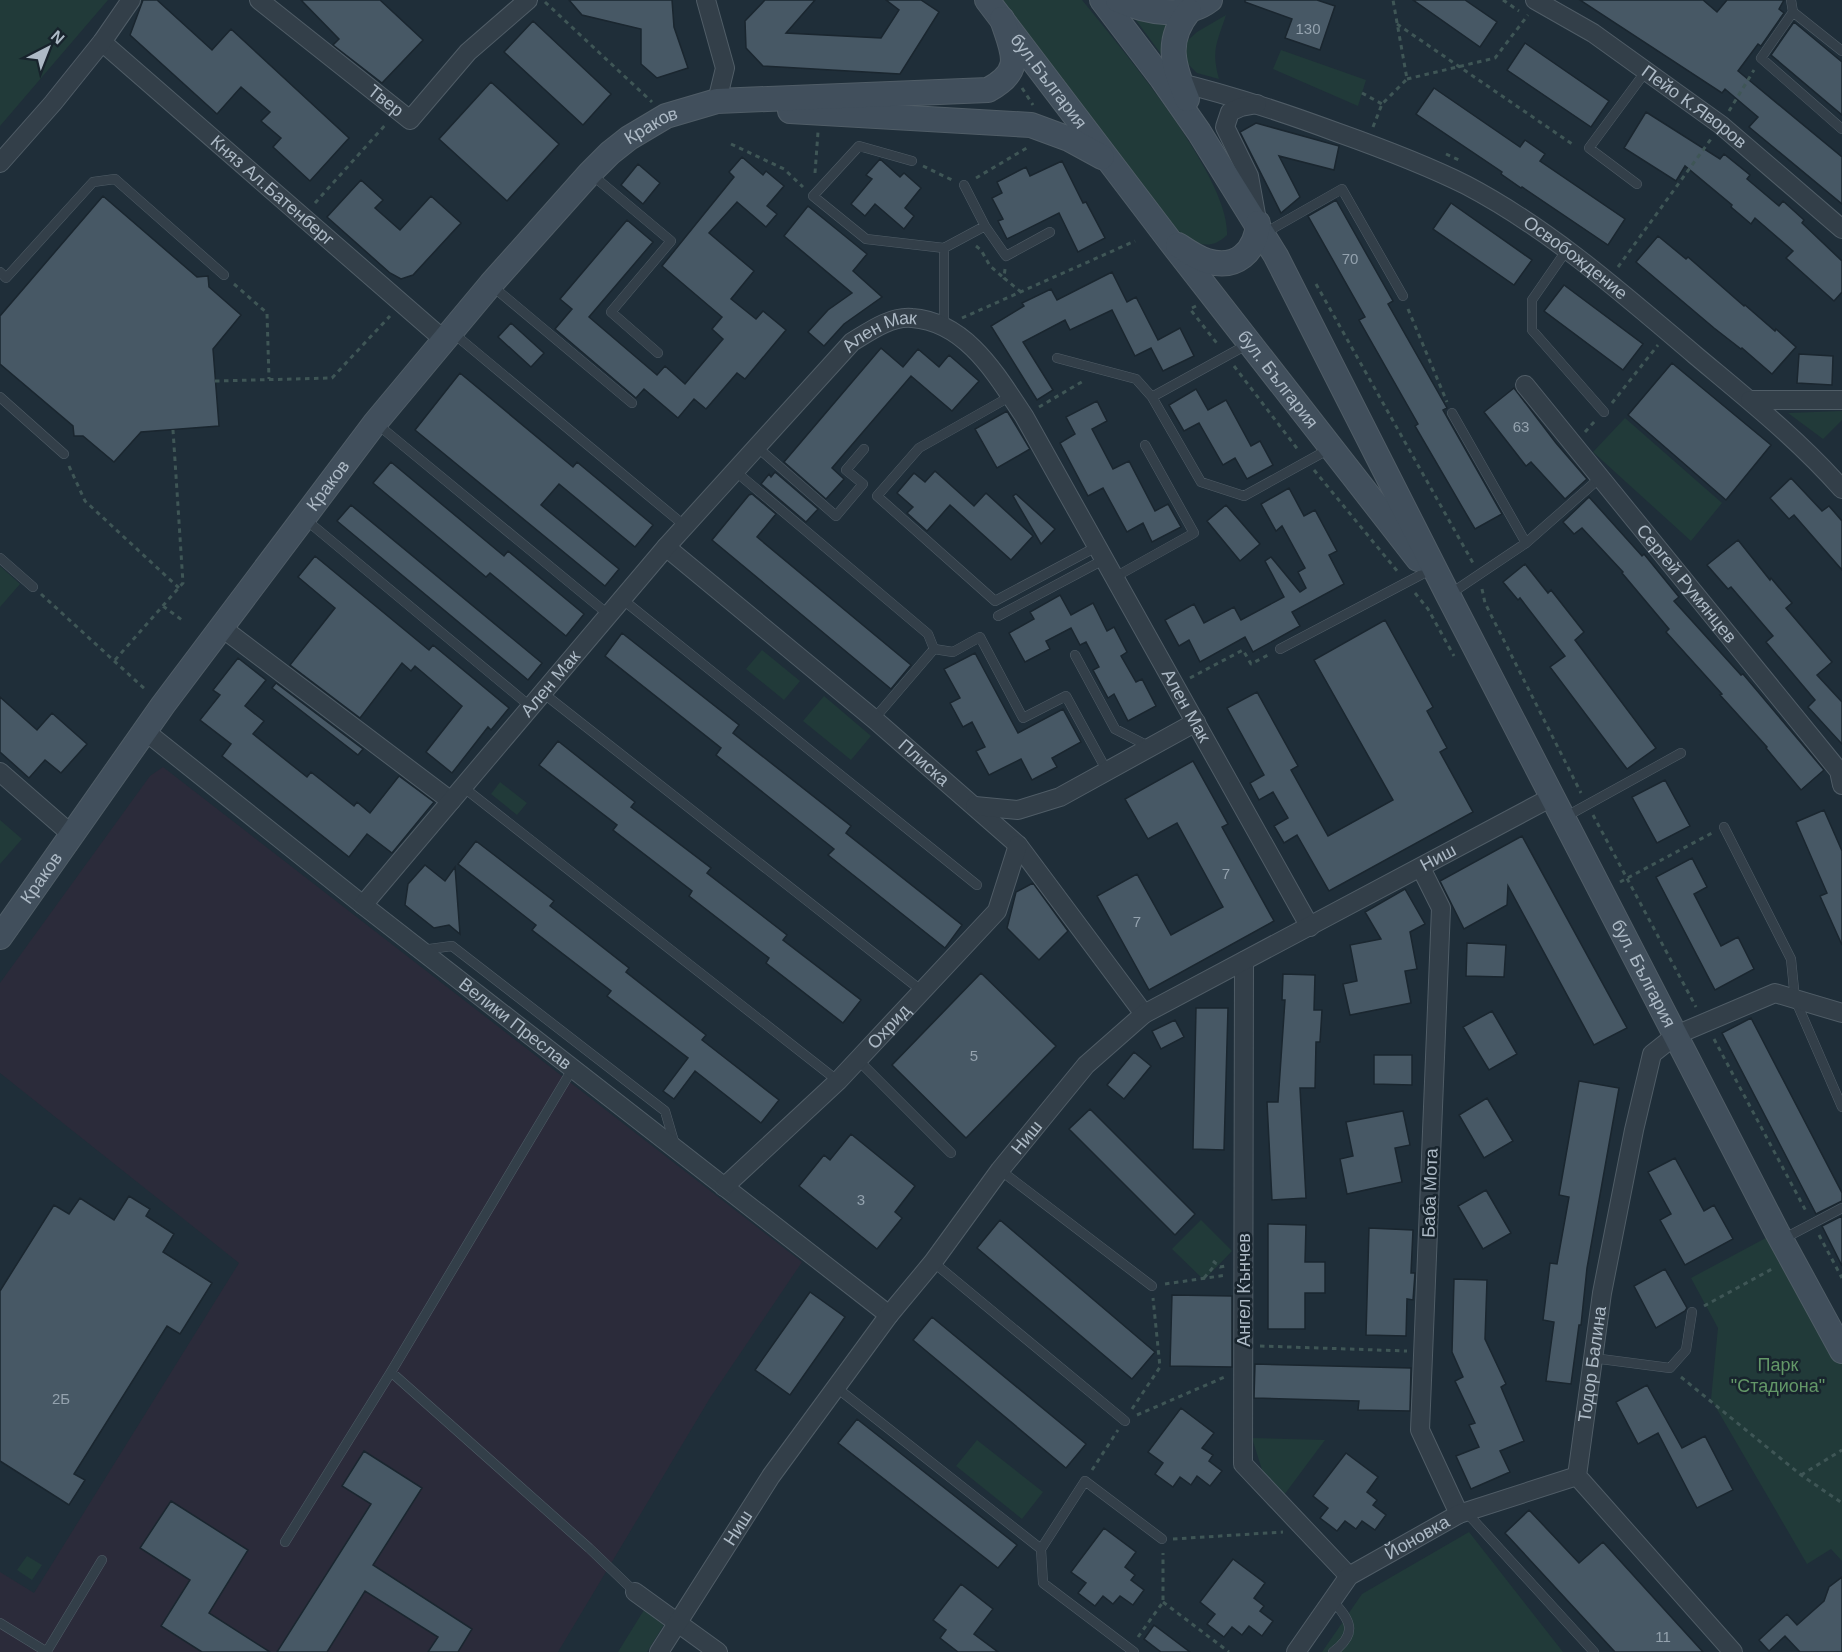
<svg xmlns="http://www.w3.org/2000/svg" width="1842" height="1652" viewBox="0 0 1842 1652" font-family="Helvetica,sans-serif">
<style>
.medical{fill:#2b2b3a}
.green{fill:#213a39}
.building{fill:#475865;stroke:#1a262f;stroke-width:1.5}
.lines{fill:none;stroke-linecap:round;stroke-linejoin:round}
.lane-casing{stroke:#505d67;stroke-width:10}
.street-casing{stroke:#505d67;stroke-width:20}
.secondary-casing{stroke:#505d67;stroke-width:26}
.path{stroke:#3f5656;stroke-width:3;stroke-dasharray:4.5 4.5;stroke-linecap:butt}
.lane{stroke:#333f49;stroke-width:9}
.street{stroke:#333f49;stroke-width:18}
.secondary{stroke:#414f5c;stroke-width:24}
.labels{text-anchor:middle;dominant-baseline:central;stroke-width:5;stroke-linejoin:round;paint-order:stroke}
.number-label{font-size:15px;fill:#94a2ae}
.street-label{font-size:18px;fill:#adbac6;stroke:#18242d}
.park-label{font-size:18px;fill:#639768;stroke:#18242d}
</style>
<rect width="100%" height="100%" fill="#1f2e39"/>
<path class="medical" d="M163,767L802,1262L710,1398L558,1652H0V1572L34,1593L239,1263L0,1073V983L150,776Z"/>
<path class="green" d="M0,0H108L0,126Z
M1003,0H1082C1120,47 1230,176 1227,235C1209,252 1197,243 1178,234Z
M1226,15C1217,43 1211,50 1219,79L1197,73L1184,60L1186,42L1197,32Z
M1133,16L1172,18L1161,40V54Z
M1281,50L1366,80L1358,106L1273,69Z
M1842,411V420L1823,439L1788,413Z
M1625,418L1722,503L1691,541L1593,452Z
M0,566L20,584L0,607Z
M762,650L800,681L784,700L746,669Z
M824,696L871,736L851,760L803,721Z
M500,782L527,803L517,815L491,794Z
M0,820L22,839L0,864Z
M1201,1220L1232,1251L1204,1280L1172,1249Z
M1777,1232L1842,1351V1561L1831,1549L1807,1564L1711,1399L1718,1328L1691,1278Z
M1252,1438L1325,1440L1284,1495L1263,1473Z
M977,1440L1043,1492L1022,1519L956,1466Z
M1469,1532L1563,1652H1322L1362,1594Z
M27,1556L42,1565L32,1580L17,1570Z
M644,1610L665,1623L647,1652H618Z"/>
<path class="building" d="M143,0H157L212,50L231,29L349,138L310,181L273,147L281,138L261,121L270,112L241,87L217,114L130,35Z
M301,0H380L423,40L382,83L333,45L339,39Z
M569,0H672L674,27L688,68L657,78L641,64V29L582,15Z
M765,0H815L786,33L881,38L899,10L886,0H921L939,12L900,74L763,66L746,48L745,21Z
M1245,0H1317L1335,6L1320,50L1285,38L1292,19L1245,2Z
M1413,0H1465L1497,22L1480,47Z
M1580,0H1703L1717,12L1727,0H1784L1779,9L1784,13L1761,46L1758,44L1738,71L1842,157V204L1749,127L1758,117L1725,89L1722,93Z
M533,21L611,94L583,125L504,52Z
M1794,22L1842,62V115L1771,55Z
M1525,43L1609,101L1591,127L1507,70Z
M491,82L559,144L507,201L439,139Z
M1434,88L1520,147L1525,140L1545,154L1540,161L1625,219L1608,245L1522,187L1521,188L1501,174L1502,172L1416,114Z
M1646,112L1720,159L1724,154L1750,175L1747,179L1779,206L1783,201L1804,220L1802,223L1842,261V292L1834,301L1786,258L1793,251L1755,218L1751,224L1731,207L1732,205L1685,166L1676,181L1624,148Z
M1256,123L1339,146L1334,170L1279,156L1300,197L1281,213L1240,132Z
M742,157L763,175L766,171L784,186L767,206L777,214L766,227L737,202L709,233L754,271L731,299L756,319L763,311L786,330L745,379L737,373L706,409L694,399L678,418L644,389L636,398L555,329L572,309L560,299L627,220L653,242L589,317L657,375L665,366L685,384L723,339L712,329L722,317L662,266L734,177L729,172Z
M880,159L900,177L904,173L921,188L905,208L914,216L904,229L875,204L865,216L851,204L872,179L866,175Z
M1062,161L1083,203L1086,202L1105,238L1078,252L1059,213L1007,239L998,221L1003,219L992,198L1002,193L997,182L1026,167L1030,176Z
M638,164L660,183L643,204L621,185Z
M361,180L383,200L375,208L400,230L431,196L461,223L413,275L401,279L390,273L327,217Z
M103,196L197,277L208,276L209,287L241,315L213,349L219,426L141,432L114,462L83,436H74L73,426L0,364V316Z
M1336,200L1393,301L1388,304L1447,408L1443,410L1502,514L1475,529L1415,426L1418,424L1359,320L1365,317L1308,216Z
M1451,203L1532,260L1514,285L1433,229Z
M808,206L867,254L853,271L882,297L844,324L824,346L808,332L828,310L852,293L784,236Z
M1658,236L1686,259L1688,257L1744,306L1745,305L1775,331L1776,329L1796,347L1772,374L1742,348L1741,349L1714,328L1636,262Z
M1112,272L1127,302L1136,297L1158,340L1180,328L1194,356L1163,371L1151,348L1135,356L1112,310L1070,330L1065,320L1023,342L1053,390L1037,400L991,326L1024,306L1022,303L1051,289L1057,300Z
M1564,285L1643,344L1623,370L1544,311Z
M511,323L544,353L531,367L498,337Z
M881,348L903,367L918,349L939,367L949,355L979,381L952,411L911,376L832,468L844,479L826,499L784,462Z
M1799,354L1833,356L1832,385L1797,383Z
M1672,363L1771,445L1726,500L1628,415Z
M460,373L573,467L577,462L653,525L635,547L559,484L541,505L619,569L605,586L415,430Z
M1514,388L1556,443L1587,479L1565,499L1531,462L1526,466L1484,412Z
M1196,389L1208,410L1226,400L1251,446L1260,441L1273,465L1247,479L1235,458L1223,465L1199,423L1184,431L1169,405Z
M1097,401L1107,421L1092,429L1113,469L1129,461L1155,511L1168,504L1181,527L1152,542L1143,523L1127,532L1103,488L1088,496L1060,443L1075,434L1066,417Z
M1007,411L1030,449L997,468L975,429Z
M391,462L504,556L508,551L584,614L566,636L490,573L486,577L373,483Z
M935,471L974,506L986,493L1033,536L1011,560L950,505L927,531L907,513L913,507L897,493L914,473L925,482Z
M775,472L818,509L806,522L761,484L769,474L771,477Z
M1791,478L1822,511L1829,506L1842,521V570L1794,515L1789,519L1770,498Z
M1289,488L1304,516L1315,510L1337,551L1329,555L1344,584L1292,612L1300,626L1253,652L1245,637L1200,662L1189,640L1179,646L1165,620L1194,604L1204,623L1234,607L1241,620L1284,597L1265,561L1271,557L1300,592L1306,588L1298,572L1305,568L1282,526L1276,531L1261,504Z
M752,494L776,514L757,537L911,665L891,689L712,540L749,495Z
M1016,494L1055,529L1041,544L1013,496Z
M1589,497L1642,556L1644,554L1679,597L1674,601L1741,675L1743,674L1824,770L1801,790L1766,748L1767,747L1720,695L1722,694L1666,632L1669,629L1622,573L1623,572L1582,528L1574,534L1563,522Z
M351,505L542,663L528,680L337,521Z
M1226,505L1260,544L1240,561L1207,521Z
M1738,540L1770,580L1771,578L1792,603L1786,608L1832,662L1817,675L1842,702V744L1808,707L1815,700L1766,642L1773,636L1731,587L1728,589L1707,565Z
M315,556L429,650L433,645L509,708L491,730L488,727L452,773L426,752L462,706L415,666L411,671L402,663L360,718L290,665L335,608L298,577Z
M1525,564L1548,593L1551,590L1584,632L1575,640L1656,748L1627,769L1550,667L1565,656L1520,598L1518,600L1503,582Z
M1060,595L1071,615L1093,603L1107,631L1114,627L1127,652L1121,656L1136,682L1142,679L1156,706L1128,721L1114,694L1108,698L1093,670L1099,667L1086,642L1080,645L1071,628L1046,641L1050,649L1025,662L1009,633L1034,619L1030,612Z
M1385,620L1433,707L1427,711L1447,748L1440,752L1473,812L1329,891L1297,835L1284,843L1274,826L1288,818L1273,792L1259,800L1250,783L1264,775L1227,708L1257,692L1298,766L1291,770L1328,836L1393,800L1314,660Z
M622,633L739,725L733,733L851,826L846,833L962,925L945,948L828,855L834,849L716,755L721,748L605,656Z
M975,653L1018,733L1063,709L1081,742L1052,758L1057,767L1032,780L1021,759L989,775L976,751L985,747L972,722L963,727L950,703L960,698L944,669Z
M238,658L266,680L245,706L264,721L253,734L307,777L311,772L354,806L357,802L370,813L399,776L434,802L392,853L367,834L349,857L222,756L231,744L200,720L220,695L213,690Z
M276,683L363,749L358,755L272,688Z
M0,697L37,730L52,713L87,744L61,773L45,760L29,778L0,752Z
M558,741L635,802L631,807L711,868L707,873L787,935L783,940L861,1000L843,1023L766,963L769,958L689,896L692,891L613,830L617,825L539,765Z
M1193,761L1228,824L1222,827L1274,921L1149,990L1097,896L1137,874L1171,935L1223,907L1177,823L1148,839L1125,799Z
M1665,780L1690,826L1657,843L1632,797Z
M1824,810L1842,851V945L1820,896L1827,893L1796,822Z
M1522,836L1627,1028L1594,1045L1508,886L1507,905L1464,929L1440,881Z
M476,841L554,901L550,906L629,968L626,972L706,1035L702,1040L779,1100L761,1123L695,1071L674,1099L663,1091L688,1058L607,996L611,991L532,930L536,925L458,864Z
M1692,858L1707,887L1694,894L1721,946L1738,937L1754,969L1715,990L1656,877Z
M425,865L445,881L455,867L460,934L449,925L434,928L405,905L408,884Z
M1033,883L1068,931L1039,960L1007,928L1016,892Z
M1405,889L1425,924L1410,932L1417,969L1405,971L1411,1003L1350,1015L1343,984L1357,981L1350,945L1381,939L1365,912Z
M1467,943L1506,945L1504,977L1466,976Z
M981,973L1056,1046L966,1138L892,1065Z
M1283,974L1315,975L1314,1010H1322L1320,1042H1316L1315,1088H1300L1306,1198L1272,1200L1267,1102H1278L1285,1000H1282Z
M1196,1008H1228L1224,1150L1193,1149Z
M1492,1011L1517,1054L1489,1070L1463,1027Z
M1751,1018L1842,1193V1201L1816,1214L1722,1033Z
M1175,1020L1184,1037L1161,1049L1152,1031Z
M1134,1052L1151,1066L1124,1099L1107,1085Z
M1374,1055H1412V1085L1374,1084Z
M1579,1081L1619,1088L1587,1268L1581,1325H1579L1571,1384L1546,1381L1554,1322L1543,1320L1550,1263L1557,1264L1569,1197L1559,1195Z
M1487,1098L1513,1141L1484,1158L1459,1115Z
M1090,1109L1195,1214L1175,1235L1069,1129Z
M1403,1111L1410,1145L1395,1148L1402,1182L1347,1194L1340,1159L1353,1156L1346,1122Z
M851,1134L915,1186L895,1212L902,1218L877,1249L799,1186L824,1155L830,1160Z
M1675,1158L1704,1211L1714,1205L1733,1239L1685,1265L1660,1220L1671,1214L1648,1172Z
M1486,1190L1511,1233L1483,1249L1458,1206Z
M129,1196L150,1209L146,1216L174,1234L163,1252L212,1283L180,1334L167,1326L74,1474L85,1480L69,1505L0,1461V1291L54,1205L69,1214L80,1198L114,1220Z
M1842,1216V1266L1822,1226Z
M1000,1220L1155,1352L1132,1379L977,1248Z
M1268,1224L1306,1225L1305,1262H1325V1293H1305V1329H1268Z
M1369,1228L1413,1230L1411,1273H1415L1413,1300L1407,1299L1406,1336L1366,1335Z
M1665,1269L1687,1308L1685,1311L1656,1328L1634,1286Z
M1454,1279L1487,1280L1485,1339L1506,1384L1501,1387L1524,1441L1500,1451L1510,1472L1471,1489L1456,1456L1479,1447L1469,1425L1475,1423L1455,1381L1463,1377L1452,1352Z
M810,1292L845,1317L790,1395L755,1370Z
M1172,1295L1232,1296V1367L1170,1366Z
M932,1317L1086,1444L1066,1468L913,1340Z
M1255,1364L1411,1368L1410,1411L1358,1410L1359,1401L1254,1398Z
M1647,1385L1682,1448L1705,1436L1733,1490L1697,1508L1658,1433L1638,1444L1616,1402Z
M1181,1408L1214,1433L1202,1448L1213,1455L1209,1461L1222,1471L1210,1486L1197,1476L1191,1485L1180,1477L1173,1487L1155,1474L1163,1463L1148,1452Z
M857,1419L1017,1545L998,1568L838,1443Z
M364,1451L422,1488L373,1565L472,1629L458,1652H428L438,1637L365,1591L327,1652H277L371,1504L342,1486Z
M1346,1453L1378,1477L1367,1492L1377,1500L1373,1505L1386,1515L1375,1530L1362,1521L1356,1529L1345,1521L1337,1531L1320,1518L1328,1508L1313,1496Z
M171,1501L248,1550L209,1613L270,1652H202L161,1626L190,1580L140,1548Z
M1529,1510L1579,1563L1603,1542L1703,1652H1615L1505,1533Z
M1104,1528L1136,1552L1125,1567L1135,1575L1131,1580L1144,1590L1133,1605L1120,1596L1113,1604L1103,1596L1095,1606L1078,1593L1086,1583L1071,1572Z
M1233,1559L1265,1583L1254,1598L1264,1606L1260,1611L1273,1621L1262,1636L1249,1626L1242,1635L1232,1627L1224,1637L1207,1624L1215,1614L1200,1602Z
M1842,1577V1652H1800L1785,1636L1769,1651L1759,1640L1787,1614L1797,1625L1824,1601L1829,1587Z
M961,1584L993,1609L974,1634L998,1652H958L940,1638L946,1630L933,1620Z
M1154,1625L1190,1652H1161L1144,1639Z"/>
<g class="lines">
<g class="lane-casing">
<path id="lane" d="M1791,0L1793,12L1842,51
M1793,12L1761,58L1842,129
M912,161L859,146L813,196L866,239L944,248
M591,174L671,241L611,312L658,353
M1637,184L1589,148L1646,71
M985,226L1006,256L1050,232
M1263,234L1342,189L1403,296
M1566,251L1532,300V330L1604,412
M0,272L6,278L93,182L115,179L224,275
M491,285L632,403
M944,326V248L985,226L964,185
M453,333L685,526
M1057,358L1136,379L1152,397L1201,482L1244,496L1331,448
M1011,396L919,448L877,496L995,601L1098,546
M0,397L64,454
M1152,397L1250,343
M1452,413L1526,543
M377,424L609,615
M757,447L836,516L863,484L846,470L864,449
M735,471L928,634L934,649
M305,519L531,707
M0,558L33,587
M1115,577L1194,533L1145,445
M1450,594L1526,543L1601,477
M622,599L977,885
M998,616L1105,559
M1280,649L1428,571
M1075,655L1115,729L1150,747
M543,693L922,991
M874,719L934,649L953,652L980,637L1023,718L1066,696L1107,771
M463,787L838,1081
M1565,817L1681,753
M1724,827L1791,959L1795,999L1842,1107
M422,950L452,946L665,1111L675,1145
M858,1060L951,1153
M1000,1170L1152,1286
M1783,1239L1842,1208
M933,1262L1125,1421
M1593,1358L1670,1368L1686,1350L1692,1312
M391,1372L589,1548L635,1592
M837,1388L1041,1549L1043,1583L1134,1652
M1466,1512L1594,1652
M285,1542L391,1372L573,1068
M1041,1549L1085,1481L1162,1539
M1332,1600C1350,1620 1359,1633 1333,1652
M0,1623L47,1652
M47,1651L102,1560"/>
</g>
<g class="street-casing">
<g id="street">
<path id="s1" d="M259,0L410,120L468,52L528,0"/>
<path d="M706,0L725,68L717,101"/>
<path id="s2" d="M1535,0L1593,33L1721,125L1842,229"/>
<path id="s3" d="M102,42L444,340"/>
<path id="s4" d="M1172,81C1228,94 1282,112 1336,132C1381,148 1424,164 1466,185C1550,229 1623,294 1695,355C1745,397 1798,439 1842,489"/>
<path d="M0,163L53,103L102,42L131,0"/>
<path d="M1257,220L1249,176L1225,127L1230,112L1241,107L1257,104"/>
<path id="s5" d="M1525,385L1839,771L1842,785"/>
<path d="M1750,400H1842"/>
<path id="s6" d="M666,547L874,719L1018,845L1144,1014"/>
<path d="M221,627L451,801"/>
<path id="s7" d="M145,731L363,905L889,1315"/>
<path d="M0,772L71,834"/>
<path d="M975,806L1018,810L1060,797L1196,722"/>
<path d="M1421,868L1441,908L1420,1430L1459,1514"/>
<path id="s8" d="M363,905L666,547L852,342C870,331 891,316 912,318C967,322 997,376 1024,416L1310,927"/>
<path d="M1244,961L1243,1464L1349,1576"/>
<path id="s9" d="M724,1187L838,1081L997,911L1018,845"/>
<path d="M635,1592L718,1652"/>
<path id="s10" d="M659,1652L771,1476L889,1315L933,1262L1000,1170L1086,1065L1144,1014L1552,797"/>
<path id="s11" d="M1296,1652L1349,1576L1459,1514L1577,1476"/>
<path id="s12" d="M1733,1652L1577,1476L1602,1293L1634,1130L1652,1054L1676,1035L1775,993L1842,1013"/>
</g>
</g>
<g class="secondary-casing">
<g id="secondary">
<path id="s13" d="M987,0L1170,241L1418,559"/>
<path id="s14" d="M1102,0L1162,79L1199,132L1276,256L1448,595L1777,1232L1842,1351"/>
<path d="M1118,0C1146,12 1184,20 1210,0"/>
<path d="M1187,99C1174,66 1164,42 1189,11"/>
<path d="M790,111L1031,125L1069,139L1102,157"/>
<path d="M1178,245C1187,251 1197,258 1207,261C1236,270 1256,252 1258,223"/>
<path id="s15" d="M0,937L163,705L375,423L491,284L590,173L610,153L629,138L666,116L717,101L988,90C1025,70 1013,53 1002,19"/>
</g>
</g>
<path class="path" d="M1503,0L1519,11
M545,2L652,102
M1397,24L1575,146
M1407,79L1495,58L1528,15
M1022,88L1033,105
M1362,93L1382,104
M1729,111L1754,70
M1373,127L1382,104L1407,79L1393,0
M731,144L784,169L803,187
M1446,154L1459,160
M923,166L952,180
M815,173L818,132
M976,178L1030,146
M315,203L387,123
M976,246L981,250L990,266L1004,278
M1618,267L1711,139
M1005,269L1004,278L1021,292
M234,284L267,313L269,379
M1316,284L1473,563
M1196,306L1190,309L1219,346
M1408,309L1447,402
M962,318L1135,241
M1234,366L1299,451
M215,381L332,378L390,316
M1612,403L1658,345
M1039,407L1085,380
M1585,432L1595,421
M69,466L85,501L179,588
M1314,470L1398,572
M1482,589L1485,603L1581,793
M1415,593L1428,609L1454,656
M41,594L147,691
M163,606L182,620
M115,660L183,583L173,430
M1190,678L1243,650L1251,664L1270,654
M1593,815L1696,1007
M1620,882L1712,833
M1714,1039L1807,1213
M1819,1235L1842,1278
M1213,1261L1220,1267L1225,1266
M1204,1278L1216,1264
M1165,1284L1227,1275
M1704,1306L1772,1269
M1260,1346L1407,1351
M1681,1377L1801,1475L1842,1503
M1132,1409L1160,1367L1153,1298
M1137,1415L1227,1376
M1092,1470L1118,1430
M1801,1475L1842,1450
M1173,1539L1283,1532
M1163,1602L1229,1652
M1138,1637L1163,1602V1553"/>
<use href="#lane" class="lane"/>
<use href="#street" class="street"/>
<use href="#secondary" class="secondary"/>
</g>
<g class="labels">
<g class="number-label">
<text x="1308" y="28">130</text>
<text x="1350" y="258">70</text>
<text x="1521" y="426">63</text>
<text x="1226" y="873">7</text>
<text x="1137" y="921">7</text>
<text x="974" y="1055">5</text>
<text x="861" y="1199">3</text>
<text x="61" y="1398">2Б</text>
<text x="1663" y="1636">11</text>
</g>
<g class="street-label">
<text stroke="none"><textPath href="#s13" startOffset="102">бул.България</textPath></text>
<text stroke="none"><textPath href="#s1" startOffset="162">Твер</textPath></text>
<text stroke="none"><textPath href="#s2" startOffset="192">Пейо К.Яворов</textPath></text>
<text stroke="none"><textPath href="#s15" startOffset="1044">Краков</textPath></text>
<text stroke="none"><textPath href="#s3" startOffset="226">Княз Ал.Батенберг</textPath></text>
<text stroke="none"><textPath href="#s4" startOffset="444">Освобождение</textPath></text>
<text stroke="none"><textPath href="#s8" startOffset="776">Ален Мак</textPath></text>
<text stroke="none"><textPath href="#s13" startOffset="478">бул. България</textPath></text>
<text stroke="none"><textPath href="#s15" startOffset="558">Краков</textPath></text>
<text stroke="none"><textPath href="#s5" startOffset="256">Сергей Румянцев</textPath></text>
<text stroke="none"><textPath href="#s8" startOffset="290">Ален Мак</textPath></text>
<text stroke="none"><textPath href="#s8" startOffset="1298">Ален Мак</textPath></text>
<text stroke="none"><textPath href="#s6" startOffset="336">Плиска</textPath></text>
<text stroke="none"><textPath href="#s10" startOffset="1137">Ниш</textPath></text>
<text stroke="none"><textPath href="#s15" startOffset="72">Краков</textPath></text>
<text stroke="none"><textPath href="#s14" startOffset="1116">бул. България</textPath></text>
<text stroke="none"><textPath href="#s7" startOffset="472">Велики Преслав</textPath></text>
<text stroke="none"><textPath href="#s9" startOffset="230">Охрид</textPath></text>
<text stroke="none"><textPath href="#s10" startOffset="633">Ниш</textPath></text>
<text transform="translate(1430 1193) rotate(-88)">Баба Мота</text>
<text transform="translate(1244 1290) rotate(-90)">Ангел Кънчев</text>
<text stroke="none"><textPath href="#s12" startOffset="348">Тодор Балина</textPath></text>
<text stroke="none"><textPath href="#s10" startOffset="147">Ниш</textPath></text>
<text stroke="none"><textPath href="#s11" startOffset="171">Йоновка</textPath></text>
</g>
<g class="park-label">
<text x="1778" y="1365">Парк<tspan x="1778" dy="21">"Стадиона"</tspan></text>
</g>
</g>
<g transform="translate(48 48) rotate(42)" stroke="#18242d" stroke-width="4.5" paint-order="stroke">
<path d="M0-4.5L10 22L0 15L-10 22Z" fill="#adbac6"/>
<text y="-9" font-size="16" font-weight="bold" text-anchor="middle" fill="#adbac6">N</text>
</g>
</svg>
